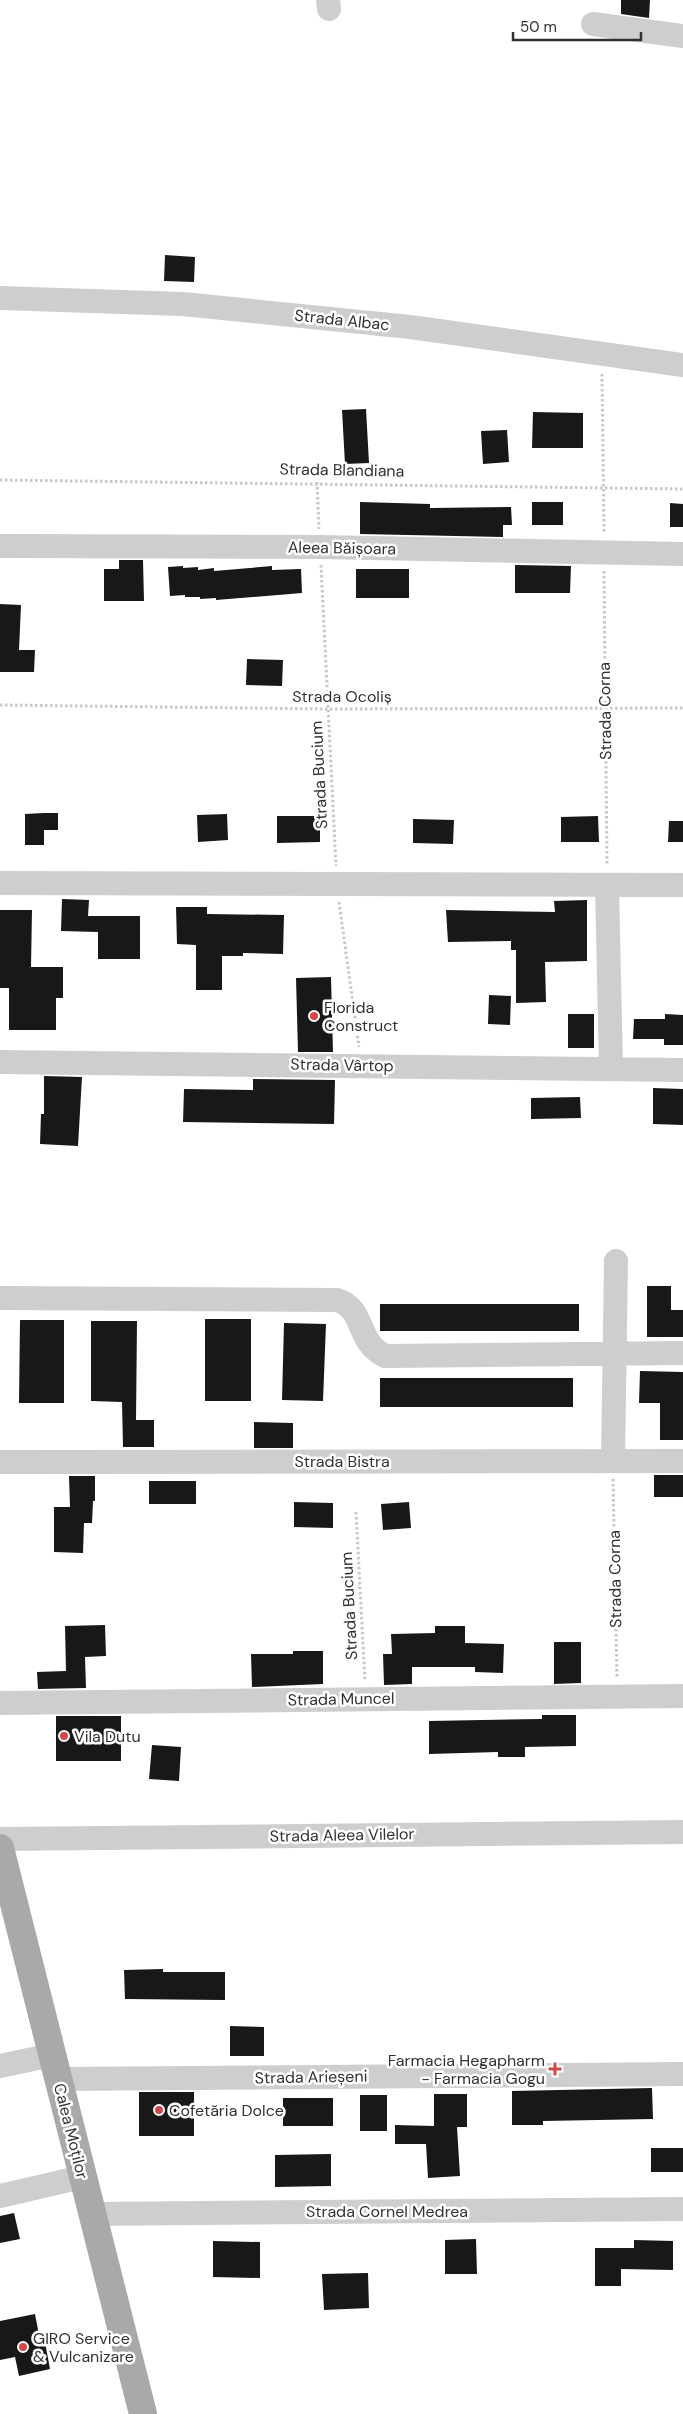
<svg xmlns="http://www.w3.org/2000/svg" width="683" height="2414" viewBox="0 0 683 2414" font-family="'DM Sans',sans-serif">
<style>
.building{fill:#181818}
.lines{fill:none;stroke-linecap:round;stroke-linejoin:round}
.path{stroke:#c8c8c8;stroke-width:3;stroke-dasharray:2.5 2.5;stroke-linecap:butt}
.minor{stroke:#cecece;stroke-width:24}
.major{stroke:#a9a9a9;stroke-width:28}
.poi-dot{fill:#d44749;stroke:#fff;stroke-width:2}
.labels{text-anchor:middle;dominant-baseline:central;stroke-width:5;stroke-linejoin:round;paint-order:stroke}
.street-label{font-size:16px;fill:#313131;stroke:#fff}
.poi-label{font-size:16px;fill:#313131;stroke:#fff;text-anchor:start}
</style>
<rect width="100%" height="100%" fill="#fff"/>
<path class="building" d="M621,0H650L649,18L621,14Z
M165,255L195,257L194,282L164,281Z
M366,409L369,463L345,464L342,410Z
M533,412L583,413V448H532Z
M507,430L509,462L483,464L481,431Z
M360,502L430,504V508L511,507L512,525H503V537L360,534Z
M532,502H563V525H532Z
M670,503L683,504V527H670Z
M119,560H143L144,601H104V569H119Z
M515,565L571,566L570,593H515Z
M183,566V568L198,567V570L214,568V571L272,566V570L301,569L302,593L216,600V598L200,599V597H185V595L170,596L168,567Z
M356,569H409V598H356Z
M0,604L21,605L19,650H35L34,672H0Z
M247,659L283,660L282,686L246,685Z
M44,813H58V830H44V845H25V814Z
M227,814L228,840L198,842L197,815Z
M277,816H320V842L277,843Z
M598,816L599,842H561V817Z
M413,819L454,820L453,844L413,843Z
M669,821H683V842H668Z
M62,899L89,900L88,916H140V959H98V932L61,931Z
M587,900V961L545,962L546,1002L516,1003V950H511V941L448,942L446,910L555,912L554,901Z
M176,907H207V914L284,915L283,954L243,953V956H222V990H196V945L177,944Z
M0,910H32L31,967H63V998H56V1030H9V988H0Z
M331,977L333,1052H298L296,978Z
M489,995L511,996L510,1025L488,1024Z
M568,1014H594V1048H568Z
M665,1014L683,1015V1045H664V1039H633L634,1019H665Z
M44,1076L82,1077L78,1146L40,1144L41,1114H44Z
M253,1079L335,1080L334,1124L183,1122L184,1089L253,1090Z
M653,1088L683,1089V1125L653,1124Z
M580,1097L581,1118L531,1119V1098Z
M647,1286H671V1310H683V1337H647Z
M380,1304H579V1331H380Z
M205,1319H251V1401H205Z
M20,1320H64V1403H19Z
M91,1321H137L136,1420H154V1447H123L122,1402L91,1401Z
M284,1323L326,1324L323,1401L282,1400Z
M640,1371L683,1372V1440H660V1403H639Z
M380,1378H573V1407H380Z
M254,1422L293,1423V1448H254Z
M654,1475H683V1497H654Z
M69,1476H95V1501H93L92,1523H84L83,1553L54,1552V1507H70Z
M149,1481H196V1504H149Z
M294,1502L333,1503V1528L294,1527Z
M409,1502L411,1528L383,1530L381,1504Z
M105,1625L106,1656L85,1657L86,1688L38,1689L37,1672L66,1671L65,1626Z
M435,1626H465V1643L504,1644L503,1673L475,1672V1667H412V1684L384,1685L383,1654H392L391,1634L435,1633Z
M554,1642H581V1683L554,1684Z
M293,1651H323V1684L252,1687L251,1654H293Z
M542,1715H576V1746L525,1747V1757H498V1752L429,1754V1721L542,1719Z
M56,1716H121V1761H56Z
M152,1745L181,1747L179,1781L149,1779Z
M163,1969V1972H225V2000L125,1999L124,1970Z
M230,2026L264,2027V2056H230Z
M652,2088L653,2119L543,2121V2125H512V2091Z
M139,2092H194V2136H139Z
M434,2094H467V2127H457L460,2176L428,2178L426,2144H395V2125L434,2126Z
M360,2095H387V2131H360Z
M283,2098H333V2126H283Z
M651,2148H683V2172H651Z
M331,2154V2186L275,2187V2155Z
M14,2213L20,2239L0,2243V2216Z
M476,2239L477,2274H445V2240Z
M634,2240L673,2241V2270L621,2269V2286H595V2248H634Z
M213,2241L260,2242V2278L213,2277Z
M368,2273L369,2308L324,2310L322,2274Z
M35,2314L39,2335L44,2337L50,2369L19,2376L15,2357L0,2360V2321Z"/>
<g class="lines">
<path class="path" d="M602,374L604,532
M0,480L683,489
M317,482L319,529
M321,565L336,866
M604,571L607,865
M0,705L328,709L683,708
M339,902L359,1047
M613,1479L617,1678
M356,1512L365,1681"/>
<path class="minor" d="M328,0L329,9
M593,24L683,36
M0,298L183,304L410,327L683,365
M0,546L320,547L683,554
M0,883L683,885
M607,885L611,1069
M0,1062L683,1070
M0,1298L337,1300C366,1309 355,1341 385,1356L683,1353
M613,1461L616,1261
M0,1462L683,1461
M0,1703L683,1696
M0,1839L683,1832
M0,2066L52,2055
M59,2079L683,2074
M0,2196L82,2177
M91,2214L683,2209"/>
<path class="major" d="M0,1848L143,2414"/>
</g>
<g class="poi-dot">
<circle cx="314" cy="1016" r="5"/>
<circle cx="64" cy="1736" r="5"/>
<path d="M552.5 2061.5h5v5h5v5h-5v5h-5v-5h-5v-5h5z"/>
<circle cx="159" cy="2110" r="5"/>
<circle cx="23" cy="2347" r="5"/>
</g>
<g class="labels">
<g class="street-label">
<text transform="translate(342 320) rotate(6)">Strada Albac</text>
<text transform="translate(342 470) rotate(1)">Strada Blandiana</text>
<text transform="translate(342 548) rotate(1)">Aleea Băișoara</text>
<text x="342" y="696">Strada Ocoliș</text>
<text transform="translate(605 711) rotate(-91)">Strada Corna</text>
<text transform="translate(319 775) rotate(-93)">Strada Bucium</text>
<text transform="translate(342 1065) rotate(1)">Strada Vârtop</text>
<text x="342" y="1461">Strada Bistra</text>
<text transform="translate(615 1579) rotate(-91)">Strada Corna</text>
<text transform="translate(349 1606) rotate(-93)">Strada Bucium</text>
<text transform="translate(341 1699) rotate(-1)">Strada Muncel</text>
<text transform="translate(342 1835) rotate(-1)">Strada Aleea Vilelor</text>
<text transform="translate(311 2077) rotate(-1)">Strada Arieșeni</text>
<text transform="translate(71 2131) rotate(76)">Calea Moților</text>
<text x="387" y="2211">Strada Cornel Medrea</text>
</g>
<g class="poi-label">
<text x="324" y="1007">Florida<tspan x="324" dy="18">Construct</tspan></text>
<text x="74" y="1736">Vila Dutu</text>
<text x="545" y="2060" text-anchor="end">Farmacia Hegapharm<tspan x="545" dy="18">- Farmacia Gogu</tspan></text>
<text x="169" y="2110">Cofetăria Dolce</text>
<text x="33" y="2338">GIRO Service<tspan x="33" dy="18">&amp; Vulcanizare</tspan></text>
</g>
</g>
<path d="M513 32v8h128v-8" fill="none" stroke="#313131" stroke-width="2.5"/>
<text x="520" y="32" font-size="15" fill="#313131" stroke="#ffffff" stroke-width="4" paint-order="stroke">50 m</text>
</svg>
